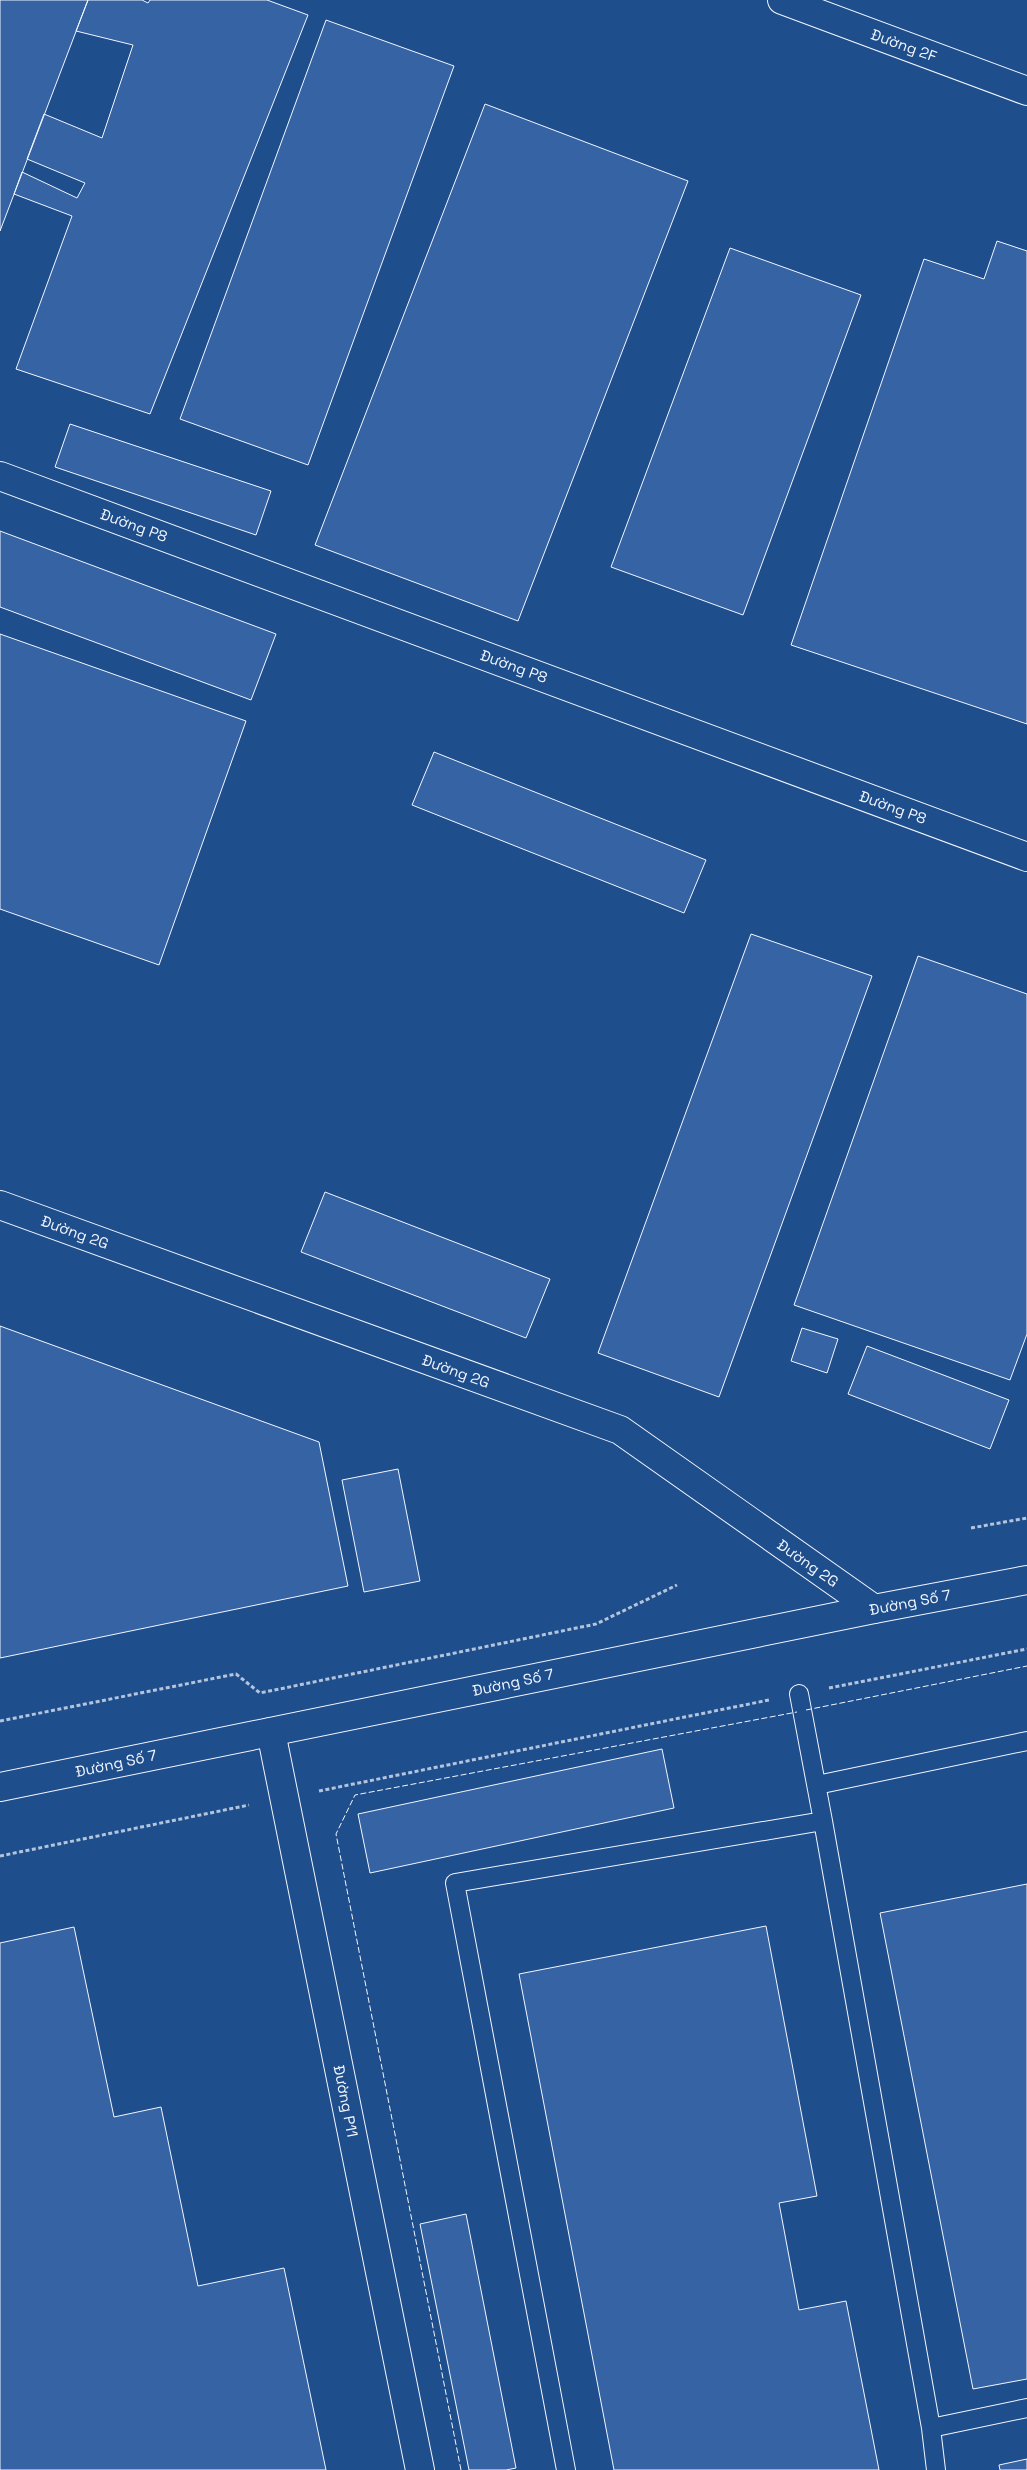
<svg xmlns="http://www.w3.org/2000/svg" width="1027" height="2470" viewBox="0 0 1027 2470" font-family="'Space Grotesk',sans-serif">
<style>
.building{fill:#3563a3;stroke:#f2f6ff}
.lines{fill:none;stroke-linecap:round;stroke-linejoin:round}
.service-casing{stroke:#f2f6ff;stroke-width:20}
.minor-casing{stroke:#f2f6ff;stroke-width:30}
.tertiary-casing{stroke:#f2f6ff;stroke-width:30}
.path{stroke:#b3c4dc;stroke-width:3;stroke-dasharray:4 2.5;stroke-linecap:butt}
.service{stroke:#1f4e8c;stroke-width:18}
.minor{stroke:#1f4e8c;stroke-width:28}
.tertiary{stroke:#1f4e8c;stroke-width:28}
.fence{stroke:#f2f6ff;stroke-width:1;stroke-dasharray:6 2.5;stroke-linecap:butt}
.labels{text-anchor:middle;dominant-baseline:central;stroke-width:4;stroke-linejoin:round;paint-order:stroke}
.street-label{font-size:15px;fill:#f2f6ff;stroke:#1f4e8c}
</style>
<rect width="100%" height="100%" fill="#1f4e8c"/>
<path class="building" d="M0,0H88L0,231Z
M88,0H142L148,3L150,0H267L308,15L150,414L16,369L72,216L14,194L22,172L77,198L85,183L27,159L44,114L102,138L133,45L76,31Z
M326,20L454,66L308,465L180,419Z
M485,104L688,181L518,621L315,545Z
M997,241L1027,251V724L791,645L924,259L984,279Z
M730,248L861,295L743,615L611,567Z
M70,424L271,491L256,535L55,467Z
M0,531L276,634L251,700L0,607Z
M0,634L246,721L159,965L0,909Z
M434,752L706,860L684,913L412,805Z
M751,934L872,976L719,1397L598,1353Z
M918,956L1027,994V1334L1010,1380L794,1305Z
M325,1192L550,1279L526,1338L301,1252Z
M0,1326L319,1442L348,1586L0,1658Z
M802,1328L838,1339L827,1373L791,1361Z
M867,1346L1009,1400L990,1449L848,1394Z
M398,1469L420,1581L364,1592L342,1480Z
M662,1749L674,1808L370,1873L358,1814Z
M1027,1884V2379L973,2389L880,1913Z
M766,1926L817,2196L779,2203L799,2310L846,2301L879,2470H614L519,1974Z
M74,1927L114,2117L161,2107L198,2286L284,2268L326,2470H0V1943Z
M466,2214L516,2468L506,2470H469L420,2224Z
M1027,2459V2470H1000L999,2465Z"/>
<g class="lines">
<g class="service-casing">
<path id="service" d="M817,1785L1027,1741
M823,1821L931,2428L936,2470
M931,2428L1027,2408
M566,2470L455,1883L823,1821L799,1694"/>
</g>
<g class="minor-casing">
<path id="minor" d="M782,0L1027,91
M0,476L1027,857
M0,1205L620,1430L874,1609
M271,1732L420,2470"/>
</g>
<g class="tertiary-casing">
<path id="tertiary" d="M0,1787L874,1609L1027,1580"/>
</g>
<path class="path" d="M971,1528L1027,1518
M829,1688L1027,1649
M0,1721L236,1674L260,1693L596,1624L677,1585
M319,1791L769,1700
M0,1856L249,1805"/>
<use href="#service" class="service"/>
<use href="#minor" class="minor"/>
<use href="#tertiary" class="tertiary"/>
<path class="fence" d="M806,1710L1027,1666
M461,2470L336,1834L355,1795L797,1712"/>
</g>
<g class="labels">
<g class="street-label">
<text transform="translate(904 45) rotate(20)">Đường 2F</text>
<text transform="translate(134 525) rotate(20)">Đường P8</text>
<text transform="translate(514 666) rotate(20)">Đường P8</text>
<text transform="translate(893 807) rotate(20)">Đường P8</text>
<text transform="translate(75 1232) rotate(20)">Đường 2G</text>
<text transform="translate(456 1371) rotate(20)">Đường 2G</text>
<text transform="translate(808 1563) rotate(35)">Đường 2G</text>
<text transform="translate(910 1602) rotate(-11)">Đường Số 7</text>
<text transform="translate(513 1682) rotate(-12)">Đường Số 7</text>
<text transform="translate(116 1763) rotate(-12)">Đường Số 7</text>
<text transform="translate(346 2101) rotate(79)">Đường P11</text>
</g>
</g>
</svg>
